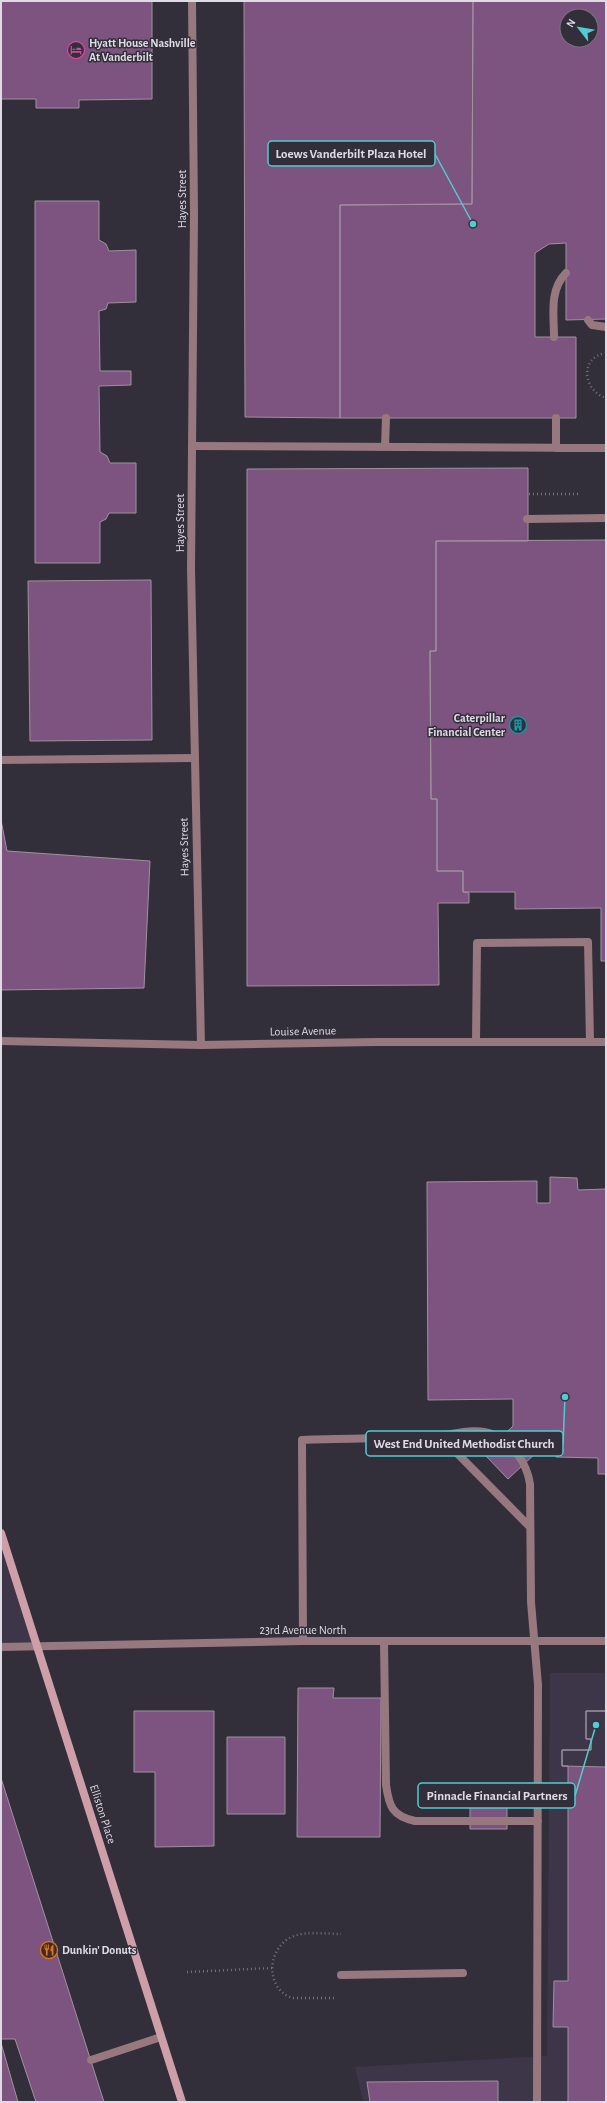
<svg xmlns="http://www.w3.org/2000/svg" width="607" height="2103" viewBox="0 0 607 2103" font-family="'Alegreya Sans',sans-serif">
<style>
.built{fill:#3c3648}
.building{fill:#7d537f;stroke:#9f929f;fill-rule:evenodd}
.lines{fill:none;stroke-linecap:round;stroke-linejoin:round}
.path{stroke:#75727d;stroke-width:2.5;stroke-dasharray:1 3;stroke-linecap:butt}
.service{stroke:#96787e;stroke-width:8}
.minor{stroke:#96787e;stroke-width:8}
.tertiary{stroke:#96787e;stroke-width:8}
.secondary{stroke:#cf9fa9;stroke-width:8}
.labels{text-anchor:middle;dominant-baseline:central;stroke-width:3;stroke-linejoin:round;paint-order:stroke}
.poi-label{font-size:12px;font-weight:bold;fill:#dedbe4;stroke:#322f3b;text-anchor:start}
.street-label{font-size:12px;fill:#dedbe4;stroke:#322f3b}
.leader{fill:none;stroke:#51ccd2;stroke-width:1.5}
.callout-dot{fill:#51ccd2;stroke:#322f3b;stroke-width:1.5}
.callout{fill:#322f3b;stroke:#51ccd2;stroke-width:1.5}
.callout-label{font-size:13px;text-anchor:middle;font-weight:bold;fill:#dedbe4}
</style>
<rect width="100%" height="100%" fill="#322f3b"/>
<path class="built" d="M1,1533L38,1647L1,1648Z
M550,1673H606V2102H363L355,2067L547,2056Z"/>
<path class="building" d="M1,1H152V99L79,100V108H36V99H1Z
M244,1H473L472,204L340,205V418L245,417Z
M473,1H606V319L566,320V243L549,244L535,253V337H576V418H340V205L472,204ZM567,16H591V40H567Z
M35,201H99V240L106,244L109,251L136,250V302L108,303L106,309L99,311L100,371H131V385L99,386L100,452L107,456L110,463H136V513H109L106,519L100,522V563H35Z
M528,468V541H436V651H430L431,799H437V871H463V892L469,893V903H438L439,985L247,986V469Z
M606,540V961H601V908L515,909V892H463V871H437V799H431L430,651H436V541Z
M151,580L152,740L30,741L28,581Z
M1,820L7,851L150,861L144,988L1,990Z
M550,1177L577,1178L578,1190L606,1189V1474H598V1458L556,1457V1451H538L508,1479L484,1454L513,1426V1399L428,1400L427,1182L537,1181V1203H550Z
M298,1688H334L333,1698H381L380,1837H297Z
M134,1711H214V1846L155,1847V1772H134Z
M586,1711H606V2102H568V2027H553L554,1981H568V1766H562V1750H591V1739H586Z
M586,1711H606V1767L562,1766V1750H591V1739H586Z
M227,1737H285V1814H227Z
M1,1778L104,2102H36L15,2039H1Z
M470,1794H507V1829H470Z
M1,2043L18,2102H1Z
M498,2081V2102H370L367,2082Z"/>
<g class="lines">
<path class="path" d="M606,353C579,357 583,391 606,398
M529,494H578
M187,1972L272,1968
M334,1998H292C264,1988 267,1946 294,1936C308,1931 327,1934 341,1934"/>
<path class="service" d="M588,320L592,325L606,327
M554,337C554,315 549,290 566,273
M556,418V448
M192,446L606,448
M385,447L386,418
M527,519L606,518
M1,760L194,758
M476,1042L477,943L588,942L590,1042
M440,1436L529,1526
M303,1641L302,1440C348,1438 394,1439 439,1436C456,1434 477,1427 494,1435C513,1444 527,1463 530,1484L531,1602L538,1685L537,2102
M384,1642L386,1785C389,1806 392,1816 415,1821H538
M341,1975L463,1973
M91,2060L161,2037"/>
<path class="minor" d="M192,1L194,213L191,569L201,1045
M1,1041L201,1045L376,1042H606"/>
<path class="tertiary" d="M1,1647L303,1641H606"/>
<path class="secondary" d="M1,1533L182,2102"/>
</g>
<defs>
<g id="hotel-ring" transform="scale(0.9)"><circle r="9.5" fill="#322f3b" stroke="#d1479c" stroke-width="1.5"/><path d="M-6-4.5h1.5V1H6V5H4.5V3h-9V5H-6ZM-4 0a1.8 1.8 0 1 1 3.6 0ZM.5 0V-2.5h3Q6-2.5 6 0Z" fill="#d1479c"/></g>
<g id="building-ring" transform="scale(0.9)"><circle r="9.5" fill="#322f3b" stroke="#0f9aa8" stroke-width="1.5"/><path d="M-4-6H4V6H1V3H-1V6H-4ZM-2.5-4.3h1.7v1.8h-1.7ZM.8-4.3h1.7v1.8H.8ZM-2.5-1h1.7V.8h-1.7ZM.8-1h1.7V.8H.8Z" fill="#0f9aa8"/></g>
<g id="restaurant-ring" transform="scale(0.9)"><circle r="9.5" fill="#322f3b" stroke="#e8710a" stroke-width="1.5"/><path d="M-5-6h1v4h1v-4h1v4h1v-4h1v5L-1.5 .5V6h-2V.5L-5-1ZM5-6V6H3V1.5H1.5Q1.5-4 5-6Z" fill="#e8710a"/></g>
</defs>
<g fill-rule="evenodd">
<use href="#hotel-ring" x="76" y="50"/>
<use href="#building-ring" x="518" y="725"/>
<use href="#restaurant-ring" x="49" y="1950"/>
</g>
<g class="labels">
<g class="poi-label">
<text x="89" y="43">Hyatt House Nashville<tspan x="89" dy="14">At Vanderbilt</tspan></text>
<text x="505" y="718" text-anchor="end">Caterpillar<tspan x="505" dy="14">Financial Center</tspan></text>
<text x="62" y="1950">Dunkin' Donuts</text>
</g>
<g class="street-label">
<text transform="translate(182 199) rotate(-90)">Hayes Street</text>
<text transform="translate(180 523) rotate(-90)">Hayes Street</text>
<text transform="translate(184 847) rotate(-91)">Hayes Street</text>
<text transform="translate(303 1031) rotate(-1)">Louise Avenue</text>
<text x="303" y="1630">23rd Avenue North</text>
<text transform="translate(103 1814) rotate(72)">Elliston Place</text>
</g>
</g>
<path class="leader" d="M473 224L435 154M565 1397L563 1444M596 1725L575 1796"/>
<g class="callout-dot">
<circle cx="473" cy="224" r="4"/>
<circle cx="565" cy="1397" r="4"/>
<circle cx="596" cy="1725" r="4"/>
</g>
<g class="callout">
<rect x="268" y="141" width="167" height="25" rx="4"/>
<rect x="366" y="1431" width="197" height="25" rx="4"/>
<rect x="418" y="1783" width="157" height="25" rx="4"/>
</g>
<g class="callout-label">
<text x="351" y="158">Loews Vanderbilt Plaza Hotel</text>
<text x="464" y="1448">West End United Methodist Church</text>
<text x="497" y="1800">Pinnacle Financial Partners</text>
</g>
<rect width="607" height="2103" fill="none" stroke="#dedbe4" stroke-width="4"/>
<g transform="translate(579 28) rotate(301)"><circle r="19" fill="#322f3b" stroke="#77747f"/>
<path d="M0-3L7 15L0 10L-7 15Z" fill="#51ccd2"/>
<text y="-6" font-size="11" font-weight="bold" text-anchor="middle" fill="#dedbe4">N</text>
</g>
</svg>
